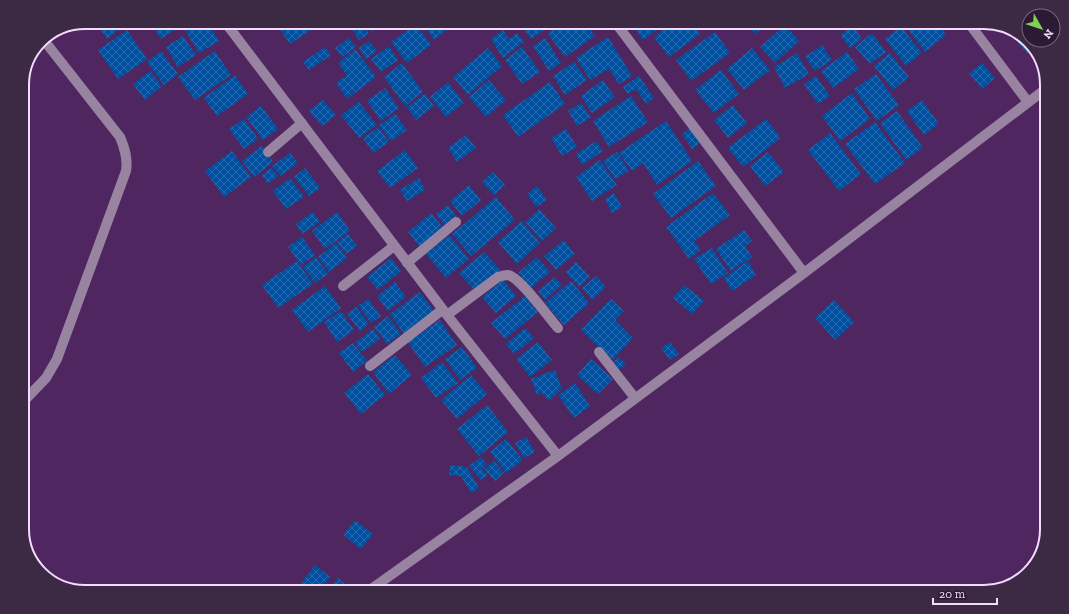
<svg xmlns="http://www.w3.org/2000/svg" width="1069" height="614" viewBox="0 0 1069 614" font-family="'Zilla Slab',serif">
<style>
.building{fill:url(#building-cross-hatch)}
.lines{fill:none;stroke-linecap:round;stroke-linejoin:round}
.minor{stroke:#9884a1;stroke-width:10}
.rim{fill:none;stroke:#f4dcff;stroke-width:2}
</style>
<defs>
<pattern id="building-cross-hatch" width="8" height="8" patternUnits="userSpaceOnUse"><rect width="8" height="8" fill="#00509f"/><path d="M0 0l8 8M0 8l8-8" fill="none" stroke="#2669ad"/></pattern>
</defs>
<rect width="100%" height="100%" fill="#4f2660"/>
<path class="building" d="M95,22H122L124,26L107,39Z
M149,22H187L161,39Z
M197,22H207L219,41L199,53L185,30Z
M275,22H319L320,24L290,44Z
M365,22H386L372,32Z
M421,22H457L434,40Z
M519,22H546L549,27L531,39Z
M564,22H584L595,36L565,57L548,34Z
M630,22H668L643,40Z
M673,22H691L700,34L669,57L654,37Z
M746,22H772L755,34Z
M864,22H884L872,31Z
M902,22H937L946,35L925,52Z
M361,23L369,34L359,40L352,29Z
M416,24L431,45L407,63L391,42Z
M785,25L799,41L775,63L760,47Z
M853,26L862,39L850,48L840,35Z
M901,27L922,53L906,66L885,39Z
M127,30L147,59L118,79L98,50Z
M503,30L509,39L517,33L524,42L503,58L491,39Z
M1015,30L1033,48L1027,53L1011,34Z
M715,32L730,53L691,81L676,60Z
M872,33L886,52L870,64L855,47Z
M183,36L196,55L178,67L166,47Z
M608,37L632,76L619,84L609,69L590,80L576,58Z
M349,38L356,47L342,57L335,48Z
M545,38L561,63L549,71L533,46Z
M369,41L377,51L366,59L359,48Z
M822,45L832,60L815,71L805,57Z
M389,46L398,60L381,72L371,59Z
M325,47L331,55L309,70L303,62Z
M522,47L540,72L522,84L505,60Z
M488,48L502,66L468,95L453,77Z
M752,48L770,70L744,90L727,69Z
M355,49L376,77L347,99L336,83L347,75L338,63Z
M161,51L178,74L164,85L147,62Z
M215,51L231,75L195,100L178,77Z
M847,52L859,69L833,88L821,71Z
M797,53L809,74L785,88L774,67Z
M890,53L909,77L893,90L874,66Z
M574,62L587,80L565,95L553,76Z
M402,63L423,92L405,106L384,77Z
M982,63L995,78L982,89L969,73Z
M721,70L739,94L714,113L695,90Z
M150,71L162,86L145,100L133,84Z
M876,74L899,105L877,121L854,89Z
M235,75L248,94L217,116L204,98Z
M639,76L654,98L646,104L636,89L628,94L623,87Z
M816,76L830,96L818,104L804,84Z
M489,80L506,100L486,117L469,97Z
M603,80L615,97L592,113L581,96Z
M448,82L464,103L446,117L430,97Z
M550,82L565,104L518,137L503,115Z
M385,88L399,108L381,121L367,101Z
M852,93L870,119L840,141L822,116Z
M425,94L434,106L416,120L407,107Z
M631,96L648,122L609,147L593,121Z
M323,100L336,115L322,126L309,111Z
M922,100L939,124L924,135L907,111Z
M359,102L377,125L359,138L341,115Z
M581,103L591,117L577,126L568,111Z
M733,105L747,123L728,138L714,120Z
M261,106L278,129L263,140L246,117Z
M897,111L923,148L906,160L880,123Z
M395,114L407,130L391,141L379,125Z
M244,119L258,139L244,149L229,129Z
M766,119L781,138L743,167L728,148Z
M666,121L692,161L657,185L643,163L632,171L619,153Z
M875,122L905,163L875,184L845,144Z
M379,127L389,142L373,153L363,138Z
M690,128L700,143L692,149L682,134Z
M566,129L577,147L562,156L551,138Z
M830,133L861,174L839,191L808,150Z
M466,135L476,148L457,162L448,148Z
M596,141L603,151L582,165L576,154Z
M262,146L273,162L254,177L242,161Z
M405,150L418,168L390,188L377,171Z
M232,151L251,177L224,197L205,171Z
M617,152L629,171L615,179L603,161Z
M768,152L784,172L765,186L750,166Z
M290,153L298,163L281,176L272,166Z
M600,160L617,185L592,201L576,177Z
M698,161L716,186L671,218L653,194Z
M271,168L278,176L268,184L262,175Z
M305,168L320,188L309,196L294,177Z
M493,172L505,185L494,195L482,182Z
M290,178L304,197L286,209L273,191Z
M419,178L425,190L407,201L400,190Z
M469,185L481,200L462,216L450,201Z
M537,186L547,200L536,207L527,194Z
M614,193L622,207L612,213L605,199Z
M713,193L730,215L694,241L701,250L689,259L666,227Z
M496,197L515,220L471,256L452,234Z
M448,205L457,218L446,227L436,214Z
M539,209L556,228L542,241L525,222Z
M313,212L320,222L302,234L296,224Z
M337,212L350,231L325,249L312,231Z
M431,213L444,229L420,247L408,232Z
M522,221L540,243L517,264L498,242Z
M744,230L752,241L745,246L752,257L731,271L716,249Z
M348,234L357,246L346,254L337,242Z
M449,235L469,259L446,278L426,254Z
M302,237L315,255L301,265L288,247Z
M564,240L575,254L556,270L544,256Z
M336,243L347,258L329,272L318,257Z
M712,248L728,273L711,284L694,259Z
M484,252L500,270L475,291L459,273Z
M316,257L328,274L315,283L303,267Z
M537,257L550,272L531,288L518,273Z
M391,258L401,271L378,290L367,277Z
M297,261L313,284L278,308L262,285Z
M748,261L756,275L732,291L724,278Z
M576,262L590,277L579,287L566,272Z
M596,276L606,287L592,300L582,288Z
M555,277L562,285L545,300L538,291Z
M503,280L516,296L496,313L482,297Z
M571,281L589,303L564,325L545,303Z
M395,282L406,297L388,311L377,296Z
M684,285L704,301L692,314L673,298Z
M325,286L341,308L308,332L292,310Z
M420,292L434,311L404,334L390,314Z
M525,296L538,312L505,339L491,323Z
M368,299L381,316L371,323L358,306Z
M611,299L624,311L615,320L633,338L612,360L581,330Z
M834,300L854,322L835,340L815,318Z
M356,307L369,324L360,331L347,314Z
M341,311L354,330L337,342L324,322Z
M388,316L401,334L387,344L374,327Z
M440,320L457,345L425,367L408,342Z
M525,328L534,338L514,354L506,344Z
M373,329L380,339L362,352L355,343Z
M538,342L552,360L530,377L516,359Z
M670,342L679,354L670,360L661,348Z
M353,343L367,361L353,372L339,353Z
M462,347L477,368L460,380L445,359Z
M395,355L412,375L389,394L373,372Z
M619,357L626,364L618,371L611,364Z
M591,359L613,379L598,394L577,375Z
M442,362L458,383L436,398L421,378Z
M555,370L562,389L549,401L542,393L537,395L531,379Z
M368,374L385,395L361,414L344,393Z
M471,375L487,394L457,419L441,400Z
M575,383L590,406L574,418L558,395Z
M487,405L508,432L479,456L457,429Z
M526,437L535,452L524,458L515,443Z
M506,439L523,460L506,473L490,452Z
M481,457L487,464L482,469L488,475L481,480L469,466Z
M494,461L504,473L495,481L484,469Z
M450,465L467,467L479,488L471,493L461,476L449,475Z
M355,520L373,534L361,549L343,535Z
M315,565L330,577L318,592H294Z
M338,578L353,591L352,592H326Z"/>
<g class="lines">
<path class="minor" d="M225,22L447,315L558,456
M615,22L804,273
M968,22L1028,102
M268,152L302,123
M407,263L456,222
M343,286L394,246
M447,315L498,277C501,276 505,275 508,275C520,277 549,318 558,328
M599,352L635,398
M370,366L442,310
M22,403L46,378L57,359L126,171C128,159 125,149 120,137L43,39
M367,592L558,456L804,273L1047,88"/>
</g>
<path d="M0 0H1069V614H0ZM85 29H984A56 56 0 0 1 1040 85V529A56 56 0 0 1 984 585H85A56 56 0 0 1 29 529V85A56 56 0 0 1 85 29Z" fill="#3c2a44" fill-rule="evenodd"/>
<path class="rim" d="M85 29H984A56 56 0 0 1 1040 85V529A56 56 0 0 1 984 585H85A56 56 0 0 1 29 529V85A56 56 0 0 1 85 29Z"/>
<g transform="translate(1041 28) rotate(129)"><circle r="19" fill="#2c1a34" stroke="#7c6885"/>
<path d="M0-3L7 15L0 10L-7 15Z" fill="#82d04f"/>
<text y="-6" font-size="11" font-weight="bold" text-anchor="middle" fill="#f4dcff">N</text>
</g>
<path d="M933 598v6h64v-6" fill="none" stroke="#f4dcff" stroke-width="2"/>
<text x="939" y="598" font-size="12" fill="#f4dcff" stroke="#2c1a34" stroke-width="3" paint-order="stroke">20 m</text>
</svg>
